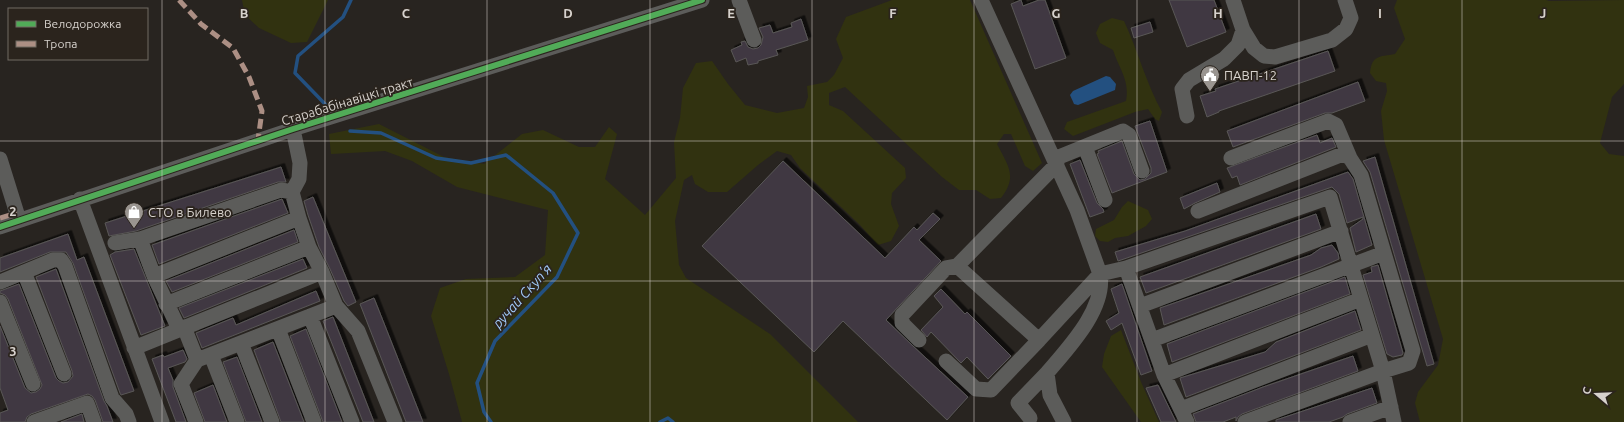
<svg xmlns="http://www.w3.org/2000/svg" width="1624" height="422" viewBox="0 0 1624 422" font-family="Ubuntu,sans-serif">
<style>
.green{fill:#313210}
.water{fill:#235080}
.lines{fill:none;stroke-linecap:round;stroke-linejoin:round}
.stream{stroke:#235080;stroke-width:3.5}
.building{fill:#413943;stroke:#595756;filter:url(#shadow)}
.minor{stroke:#5c5c5a;stroke-width:15}
.quiet{stroke:#ac8f84;stroke-width:5;stroke-dasharray:10 5;stroke-linecap:butt}
.cycleway-casing{stroke:#2b241d;stroke-width:8}
.cycleway{stroke:#51ab58;stroke-width:6}
.grid{fill:none;stroke:#d7d2cd;stroke-width:1;stroke-opacity:0.55}
.labels{text-anchor:middle;dominant-baseline:central;stroke-width:3.5;stroke-linejoin:round;paint-order:stroke}
.poi-label{font-size:13px;fill:#d7d2cd;stroke:#2b241d;text-anchor:start}
.street-label{font-size:13px;fill:#d7d2cd;stroke:#2b241d}
.water-label{font-size:14px;font-style:italic;fill:#a1caf9;stroke:#2b241d}
.grid-label{font-size:13px;text-anchor:middle;font-weight:bold;fill:#d7d2cd;stroke:#2b241d;stroke-width:3.5;stroke-linejoin:round;paint-order:stroke}
</style>
<defs>
<filter id="shadow"><feDropShadow dx="3.5" dy="-3.5" stdDeviation="0" flood-color="#0009"/></filter>
</defs>
<rect width="100%" height="100%" fill="#282420"/>
<path class="green" d="M242,0H328L307,42L291,43L259,28L245,15Z
M892,0H970L1042,163L1033,171L1025,166L1011,134H1004L997,144C1008,166 1018,176 1001,198L990,199L976,190H959L942,177L845,87L829,93V105L843,111L905,168L906,178L892,193L891,204L899,226L891,241L878,245L860,225L800,168L791,155L777,151L758,165L727,192H708L695,184L692,175L684,180L675,221L679,265L686,278L770,334L858,422H462L449,374L431,316L440,288L466,279L515,277L545,255L548,210L457,187L412,161L385,151L331,154L329,134L379,124L444,157L484,164L522,134L543,130L579,147H595L609,127L617,134L605,179L645,215L676,178L674,142L680,118L683,88L696,63L712,61L728,84L745,105L777,113L804,108L808,97L807,86L827,82L834,75L843,58L836,39L846,17Z
M1397,0H1546L1549,1L1624,0V84L1612,97L1600,143L1609,154L1624,156V422H1420L1415,403L1418,392L1438,365L1443,339L1384,140L1381,111L1387,91L1386,83L1376,81L1370,73C1372,55 1379,57 1395,54L1405,39L1394,8Z
M1112,18L1124,21C1138,51 1146,83 1162,112L1159,121L1155,119L1148,109L1135,112L1073,136L1064,129L1067,122L1126,101C1130,80 1119,69 1113,50L1100,43L1096,33L1100,24Z
M1128,201L1148,210L1152,219L1146,226L1128,236L1115,238L1108,242L1100,241L1095,236L1096,229L1114,220L1122,207Z
M1121,330L1141,382L1159,422H1141L1102,367L1104,354L1111,336Z"/>
<path class="water" d="M1106,76L1110,77L1116,84L1115,90L1078,105L1074,104L1070,95L1073,91Z"/>
<g class="lines">
<path class="stream" d="M325,104L295,73L298,56L343,17L351,0
M350,131L381,133L436,158L471,163L506,155L553,193L578,233L557,277L495,341L477,383L484,412L491,422
M660,422L668,418L673,422"/>
</g>
<path class="building" d="M1021,0L1023,6L1039,0H1045L1066,58L1035,69L1011,4Z
M1169,0H1214L1226,32L1187,47Z
M801,19L808,40L776,50L778,55L758,61V63L748,65L746,58L736,62L731,50L742,45L741,42L745,41L748,47L753,49L758,48L761,45L763,37L759,28L770,25L773,33L792,27L791,23Z
M1150,22L1153,32L1134,38L1131,28Z
M1328,51L1335,71L1219,111V112L1207,117L1200,96L1216,91L1215,89Z
M1358,82L1365,101L1332,113H1325L1233,147L1227,131Z
M1150,121L1167,172L1112,193L1097,154L1099,153L1098,151L1122,141L1134,174L1140,180L1145,179L1151,173V168L1135,126Z
M1317,135L1320,143L1332,138L1336,147L1240,185L1237,176L1232,178L1227,168Z
M1375,157L1434,364L1427,366L1370,172L1363,161Z
M1080,160L1097,203L1103,209L1104,212L1090,217L1070,164Z
M783,161L885,258L914,227L917,230L933,213L940,219L919,240L941,261L886,320L913,346L968,397L947,420L843,321L814,352L702,246Z
M281,167L286,182H278L136,231L109,236L105,223Z
M1348,172L1353,179L1372,245L1356,252L1350,228L1363,219V217L1347,223L1339,194L1332,187L1124,259L1118,261L1115,252L1185,231Z
M1217,183L1220,192L1195,203L1184,209L1180,198Z
M313,197L356,302L348,306L344,301L330,269L319,247L308,215L304,201Z
M282,199L288,213L159,264L152,245Z
M1316,214L1321,229L1146,293L1140,277Z
M294,230L298,242L172,292L166,281Z
M68,234L77,260L84,257L134,391L121,395L120,393L73,263L66,252H50L0,272V258Z
M1332,245L1338,253L1339,259L1321,267L1164,325L1160,308L1311,255L1321,248Z
M134,249L165,326L141,335L110,255L115,252Z
M303,259L307,268L184,318L179,308Z
M1378,265L1403,353L1402,355L1393,357L1387,354L1363,275L1372,272L1371,267Z
M56,269L104,401L107,406L113,422H103L95,400L92,396L88,394L31,414L27,417L25,422H0V413L8,410L0,388V326L25,388L31,393L36,392L40,389L42,385L8,299L5,295L0,293V291L19,284L56,378L59,381L63,383L68,382L73,376L72,371L36,277Z
M1345,277L1350,294L1172,362L1167,344Z
M1122,284L1152,371L1141,375L1122,323L1111,330L1106,321L1119,313L1111,289Z
M941,289L965,314L967,312L1011,356L988,379L967,357L961,363L931,332L927,337L921,330L943,307L934,296Z
M316,291L320,301L202,348L196,333L233,318L236,325Z
M374,298L423,422H406L360,304Z
M1355,311L1361,330L1186,397L1180,378L1265,352L1276,342Z
M333,317L374,422H363L323,321Z
M306,329L342,422H323L290,336Z
M273,342L304,422H281L254,350Z
M183,350L187,359L185,362L168,368L173,380V387L186,422H176L152,359L163,355L164,357Z
M1353,356L1358,371L1242,414L1238,417L1236,421V417L1223,422H1196L1193,414L1263,387Z
M237,357L262,422H246L223,362Z
M213,385L227,422H205L194,393Z
M1158,385L1176,422H1161L1146,388Z
M1372,388L1377,403L1347,414L1343,417L1329,422H1276V420Z
M82,414L84,422H61Z"/>
<g class="lines">
<path class="minor" d="M739,0L754,40
M981,0L1077,210L1100,274C1106,309 1068,348 1047,373L1050,395L1064,422
M1243,30L1254,48L1264,56L1275,57L1332,40L1346,29L1351,18L1345,0
M1187,116L1182,89L1189,80L1224,59L1238,45L1243,30L1233,0
M1085,147L1105,200
M1231,158L1328,121L1336,125L1350,158
M0,159L19,220
M1054,159L1123,131L1129,135L1142,171
M80,199L162,422
M1198,211L1343,154L1350,158L1361,175L1413,351L1409,363L1383,371L1245,422
M0,227L293,129L702,0
M140,239L154,276L179,329
M115,243L140,239L281,190L292,192
M957,266L1057,164
M1126,268L1164,375L1187,422
M24,272L64,374
M322,272L336,306L358,331L395,422
M154,276L299,218L292,192L299,179L300,163L293,129
M0,282L53,260H61L65,266L112,398L126,414L129,422
M0,302L33,384
M166,304L309,247
M1140,306L1341,231
M310,316L352,422
M184,327L197,360L336,306
M278,329L314,422
M919,340L902,323V315L946,268L957,266L1039,340L991,390L976,389L946,361
M1039,340L1100,274L1126,268L1330,197L1383,371L1394,422
M1152,340L1384,253
M241,343L272,422
M134,348L322,272L309,247L299,218
M211,355L237,422
M1164,375L1361,299
M1181,409L1372,335
M1030,418L1018,403L1047,373
M34,422L87,403L94,422
M196,422L181,384L197,360
M1350,422L1391,407"/>
<path class="quiet" d="M179,0L201,24L233,48L249,77L262,111L258,140
M0,218L17,213"/>
<g class="cycleway-casing">
<path id="cycleway" d="M0,227L293,129L702,0"/>
</g>
<use href="#cycleway" class="cycleway"/>
</g>
<path class="grid" d="M162,0V422M325,0V422M487,0V422M650,0V422M812,0V422M974,0V422M1137,0V422M1299,0V422M1462,0V422M0,141H1624M0,281H1624"/>
<defs>
<g id="civic-pin" transform="scale(1)"><path d="M0 17L-7.5 6A9.5 9.5 0 1 1 7.5 6Z" fill="#9a9590" stroke="#2b241d"/><path d="M-.6-6.5H3V-4.5H.6V-3L4-1V1h2V6H-6V1h2V-1L-.6-3ZM-1.2 2.5V6h2.4V2.5Z" fill="#fff"/></g>
<g id="shop-pin" transform="scale(1)"><path d="M0 17L-7.5 6A9.5 9.5 0 1 1 7.5 6Z" fill="#9a9590" stroke="#2b241d"/><path d="M-5-2.5h2.3a2.7 3.5 0 0 1 5.4 0H5L5.5 6h-11ZM-1.5-2.5h3a1.5 2.3 0 0 0-3 0Z" fill="#fff"/></g>
</defs>
<g fill-rule="evenodd">
<use href="#civic-pin" x="1210" y="75"/>
<use href="#shop-pin" x="134" y="212"/>
</g>
<g class="labels">
<g class="poi-label">
<text x="1224" y="75">ПАВП-12</text>
<text x="148" y="212">СТО в Билево</text>
</g>
<g class="street-label">
<text transform="translate(347 101) rotate(-17)">Старабабінавіцкі тракт</text>
</g>
<g class="water-label">
<text transform="translate(522 296) rotate(-48)">ручай Скупʼя</text>
</g>
</g>
<g class="grid-label">
<text x="244" y="18">B</text>
<text x="406" y="18">C</text>
<text x="568" y="18">D</text>
<text x="731" y="18">E</text>
<text x="893" y="18">F</text>
<text x="1056" y="18">G</text>
<text x="1218" y="18">H</text>
<text x="1380" y="18">I</text>
<text x="1543" y="18">J</text>
<text x="13" y="216">2</text>
<text x="13" y="356">3</text>
</g>
<rect x="8" y="8" width="140" height="52" fill="#2b241d" stroke="#706a63"/>
<rect x="16" y="21" width="20" height="6" fill="#51ab58" stroke="#706a63"/>
<text x="44" y="28" font-size="12" fill="#d7d2cd">Велодорожка</text>
<rect x="16" y="41" width="20" height="6" fill="#ac8f84" stroke="#706a63"/>
<text x="44" y="48" font-size="12" fill="#d7d2cd">Тропа</text>
<g transform="translate(1596 394) rotate(289)" stroke="#2b241d" stroke-width="3" paint-order="stroke">
<path d="M0-3L7 15L0 10L-7 15Z" fill="#d7d2cd"/>
<text y="-6" font-size="11" font-weight="bold" text-anchor="middle" fill="#d7d2cd">С</text>
</g>
</svg>
